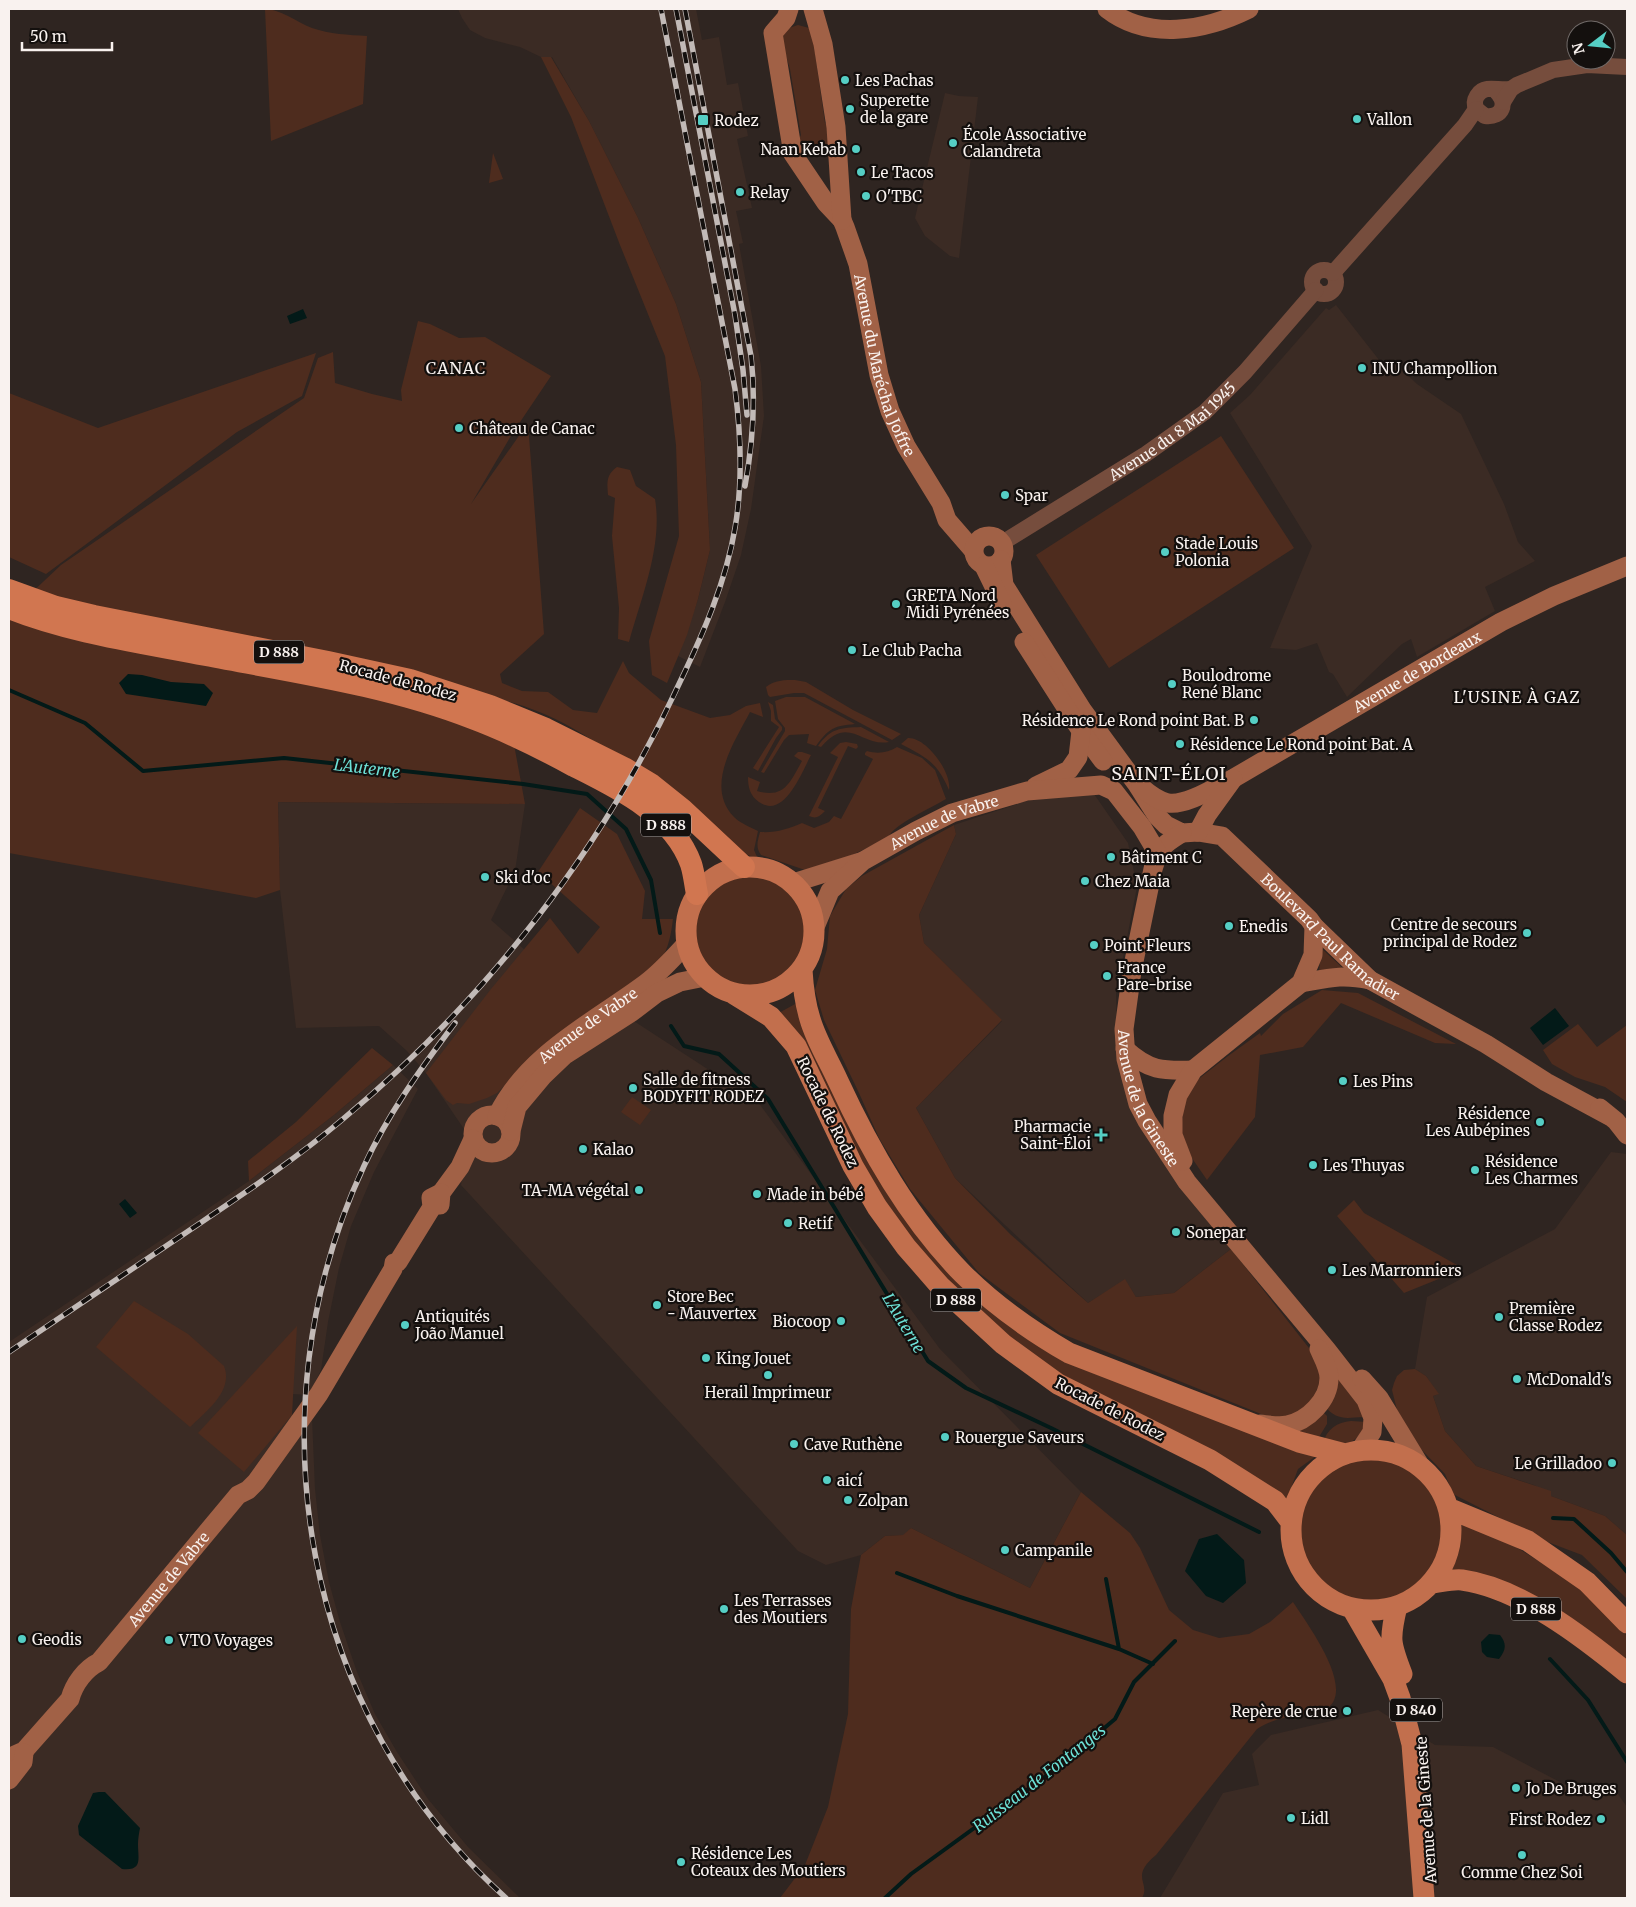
<svg xmlns="http://www.w3.org/2000/svg" width="1636" height="1907" viewBox="0 0 1636 1907" font-family="Merriweather,serif">
<style>
.built{fill:#3b2b24}
.green{fill:#4e2c1e}
.water{fill:#031a18}
.lines{fill:none;stroke-linecap:round;stroke-linejoin:round}
.stream{stroke:#031a18;stroke-width:4}
.tertiary{stroke:#764d3d;stroke-width:16}
.secondary{stroke:#a16146;stroke-width:19}
.primary{stroke:#c26f4d;stroke-width:21}
.trunk{stroke:#d17650;stroke-width:22}
.rail-casing{stroke:#c2bab7;stroke-width:5.5}
.rail{stroke:#14100e;stroke-width:4;stroke-dasharray:11;stroke-linecap:butt}
.poi-dot{fill:#55cec4;stroke:#14100e;stroke-width:2}
.labels{text-anchor:middle;dominant-baseline:central;stroke-width:4.5;stroke-linejoin:round;paint-order:stroke}
.shield{fill:#14100e;stroke:#b4aeac;stroke-width:1}
.shield-label{font-size:14px;font-weight:bold;fill:#f9f2ef}
.poi-label{font-size:15px;fill:#f9f2ef;stroke:#14100e;text-anchor:start}
.street-label{font-size:15px;fill:#f9f2ef;stroke:#14100e}
.neighbourhood-label{font-size:16px;letter-spacing:1px;fill:#f9f2ef;stroke:#14100e}
.water-label{font-size:16px;font-style:italic;fill:#6de0d6;stroke:#14100e}
.quarter-label{font-size:18px;letter-spacing:1px;fill:#f9f2ef;stroke:#14100e}
</style>
<rect width="100%" height="100%" fill="#2f2521"/>
<path class="built" d="M458,9H696L702,40L719,37L727,85L738,83L748,136L737,139L752,208L736,211L743,243L739,244L761,366L764,416L751,509L741,555L725,602L700,667L678,656L698,599L710,550L701,382L676,304L638,218L589,121L552,57H541L520,47L485,38L470,30L462,18Z
M945,93L959,96L978,97L959,258L950,256L925,236L915,218Z
M1336,305L1383,365H1388L1391,362L1396,364L1417,384L1461,414L1504,504L1518,542L1535,561L1485,587L1495,611L1417,657L1411,639L1402,644L1347,697L1333,674L1329,672L1317,643L1296,650L1270,648L1312,546L1230,413L1250,395L1326,308L1329,310Z
M1094,794L1128,843L1137,887L1116,993L1117,1044L1190,1196L1231,1249L1174,1293L1136,1297L1125,1280L1088,1303L955,1178L916,1108L1002,1021L924,943L919,915L956,834L954,825L1038,797Z
M278,802L525,804L515,871L491,920L525,950L758,1102L940,1349L1081,1492L1030,1588L911,1528L904,1535L885,1536L861,1555L826,1565L798,1551L461,1185L466,1132L426,1073L407,1051L379,1026L296,1028L280,890Z
M393,1065L418,1089L374,1172L351,1226L339,1268L328,1322L321,1370L309,1395L292,1394V1441L312,1417L315,1489L320,1535L329,1582L340,1622L357,1672L375,1714L397,1752L428,1799L468,1847L520,1898H9V1342L249,1181L334,1115Z
M1611,1152L1627,1154V1535L1605,1516L1551,1496L1534,1485L1476,1466L1445,1431L1433,1396L1438,1394L1426,1376L1415,1369L1427,1297L1555,1229Z
M1378,1710L1435,1745L1493,1747L1581,1793L1611,1784L1627,1807V1898H1160L1223,1793L1259,1785L1252,1754L1271,1735Z"/>
<path class="green" d="M265,9C281,9 296,22 312,28C330,34 348,35 367,36L363,104L271,141Z
M798,25L809,28L818,41L814,46L825,123L832,129C831,132 832,138 831,141C828,151 813,158 804,152C801,150 799,146 797,143L801,135L790,69L780,36L786,29Z
M541,57H551L589,121L638,218L676,304L701,382L710,550L698,599L687,635L667,683L652,675L649,641L679,536L676,445L665,356L620,245L571,117Z
M493,153L503,179L489,183Z
M418,321L430,324L459,338L485,337L551,376L512,434L471,504L528,423L544,634L500,674L502,683L522,691L548,692L573,710L597,713L623,661L629,673L661,700L710,718L730,715L746,706L760,703L763,717L750,712C735,741 704,786 734,817C740,823 750,827 758,831L754,850L758,859L740,852C711,830 683,808 655,786C609,750 563,715 506,701L525,804L278,802L280,890L256,898L9,853V614L61,565L304,398L318,358L333,352L335,383L372,394L402,401L401,390Z
M316,353L302,396L237,432L46,574L9,557V393L98,428Z
M1221,436L1294,548L1109,668L1036,555Z
M617,467L630,470L636,486L655,499C663,546 641,598 629,642L618,639L619,608L612,536L615,498L608,495C607,482 606,475 617,467Z
M795,680L806,682L853,710L901,734L892,740L804,693H794L770,697L768,695L766,687C774,680 785,680 795,680Z
M786,697H805L855,724C834,726 829,728 816,746L807,743L809,734L789,735L784,740L764,773L761,772L785,731V728L778,719L775,701Z
M768,702L773,705L775,719L782,727V730L776,738L758,771L753,768L779,727L771,721V711Z
M861,727L889,742C861,747 849,714 821,747L818,746C831,728 840,728 861,727Z
M908,738C926,737 952,772 949,790C937,762 927,758 901,744Z
M846,742L857,744L858,747L856,749L848,746L818,808L825,811C819,817 816,819 809,816L838,757L830,753L840,743Z
M897,747L922,758L935,770L946,799C933,807 892,825 888,838L850,856L805,870L761,855C755,847 758,840 760,832C776,833 788,829 802,823L814,828L829,822L834,816L841,819L873,759L865,755V753L867,751C877,754 888,753 897,747Z
M798,752H802L811,755C802,772 784,820 759,802C750,796 748,787 748,777L760,782L757,791C785,799 790,782 802,761L794,756Z
M580,808L617,834L645,891L642,919H673C671,934 669,947 661,960L516,1074L497,1093L487,1098L469,1104L457,1103L453,1105L446,1100L426,1073L491,989L550,918L578,954L600,927L538,872Z
M954,825L956,834L919,915L924,943L1002,1020L916,1108L955,1178L1010,1234L1088,1303L1125,1279L1136,1297L1174,1293L1231,1249L1320,1362V1382L1312,1402L1295,1414L1282,1418L1266,1416L1060,1333L979,1273L910,1189L879,1138L859,1093L824,1020L815,990L827,949L830,916L846,889L862,876Z
M695 932a55 55 0 1 1 110 0a55 55 0 1 1-110 0Z
M1321,948L1346,971L1319,973Z
M1322,990L1358,993L1456,1044L1435,1043L1341,1003L1303,1047L1260,1055L1255,1117L1207,1180L1185,1148L1181,1132L1184,1101L1196,1081L1228,1056L1260,1033L1261,1036L1283,1014Z
M797,1003L848,1118L1012,1327L1316,1456L1298,1469L1286,1502L1043,1364L963,1298L894,1218L775,1015Z
M1578,1024L1597,1047L1627,1025V1102L1605,1087L1575,1077L1552,1064L1543,1050Z
M372,1048L393,1065L334,1115L249,1181L248,1161L296,1122Z
M632,1097L651,1110L640,1125L621,1112Z
M1354,1200L1364,1213L1457,1265L1456,1272L1404,1293L1337,1216Z
M134,1301L188,1334L224,1366C234,1391 205,1412 190,1427L96,1347Z
M297,1326L292,1415L244,1472L198,1433Z
M1415,1369L1426,1376L1439,1394L1433,1396L1445,1431L1476,1466L1551,1491V1496L1605,1516L1627,1535V1599L1582,1555L1545,1541L1453,1494L1445,1474L1420,1448L1397,1410L1392,1390L1394,1383L1397,1376L1404,1370Z
M1337,1371L1356,1398L1364,1417C1344,1418 1338,1421 1323,1405Z
M1323,1412L1327,1416V1424L1319,1437L1288,1429Z
M1351,1421L1367,1422C1354,1447 1349,1444 1323,1443C1327,1429 1337,1422 1351,1421Z
M1298 1529a73 73 0 1 1 146 0a73 73 0 1 1-146 0Z
M1081,1492L1130,1533L1140,1548L1169,1610L1193,1630L1219,1638L1249,1634L1270,1622L1293,1602C1305,1621 1360,1693 1324,1710C1320,1712 1313,1712 1309,1713C1291,1717 1273,1718 1257,1729L1156,1855C1129,1877 1151,1883 1142,1898H780L805,1865L828,1807L848,1714L851,1609L861,1555L885,1536L903,1535L911,1528L1030,1588Z
M1462,1524L1503,1539L1555,1571L1584,1592L1616,1623L1627,1636V1667L1451,1572L1458,1555Z"/>
<path class="water" d="M303,309L307,318L290,324L287,316Z
M128,674L142,675L171,682L204,684L213,693L206,706L126,694L119,683Z
M1555,1008L1569,1026L1543,1045L1530,1028Z
M125,1199L137,1213L130,1218L119,1204Z
M1217,1534L1244,1560L1246,1583L1223,1603L1206,1596L1185,1571L1199,1539Z
M1489,1634L1500,1635C1507,1644 1506,1650 1499,1659L1487,1657L1482,1652L1481,1642Z
M99,1792H105L140,1828C139,1833 138,1839 138,1844C138,1859 143,1871 122,1869L79,1835L78,1826L93,1793Z"/>
<g class="lines">
<path class="stream" d="M9,690L85,723L143,771L284,758L523,784L587,794L626,829L651,880L660,933
M671,1026L684,1046L719,1054L768,1099L928,1361L966,1388L1051,1428L1259,1532
M1553,1518L1574,1519L1611,1553L1627,1572
M897,1573L957,1596L1119,1649L1153,1664
M1106,1579L1119,1649
M1550,1659L1588,1700L1627,1762
M885,1898L911,1874L1057,1768L1115,1719L1134,1682L1175,1641"/>
<g class="tertiary">
<path d="M1496,91C1508,103 1503,118 1485,116C1482,114 1478,111 1476,108C1472,100 1479,90 1487,89C1493,88 1503,90 1511,89"/>
<path d="M1503,102L1511,89L1517,85L1553,70L1587,65L1627,67"/>
<circle cx="1324" cy="282" r="12"/>
<path d="M1333,273L1465,125L1476,109"/>
<path id="s1" d="M1002,543L1146,454L1205,412L1245,372L1316,290"/>
</g>
<g class="secondary">
<path id="s2" d="M789,9L786,18L773,33L793,154L826,203L842,220L845,227L858,264L879,375L890,411L906,446L941,503L947,520L973,550"/>
<path d="M813,9L823,44L836,127L842,220"/>
<path d="M1107,9C1148,41 1205,31 1249,9"/>
<circle cx="989" cy="551" r="15"/>
<path id="s3" d="M1001,560L1004,585L1034,633L1083,711L1136,783L1157,816L1166,825L1182,833L1198,832L1222,836L1309,919L1314,926L1370,980L1486,1044L1546,1082L1609,1116"/>
<path d="M984,566L1002,603"/>
<path d="M1024,642L1081,731L1103,761"/>
<path d="M1036,786L1069,770L1078,757L1081,731"/>
<path id="s4" d="M1141,787C1149,794 1158,801 1168,803C1187,806 1217,786 1234,778L1501,622L1554,596L1627,566"/>
<path d="M1198,832L1207,815L1233,779"/>
<path id="s5" d="M1182,833C1163,845 1160,846 1153,869L1132,971L1124,1029L1126,1059L1138,1104L1147,1121L1187,1182L1327,1350L1366,1400L1373,1418L1372,1432L1360,1450"/>
<path d="M793,883L860,862"/>
<path id="s6" d="M815,927L830,891L863,861L916,831L952,813L1027,791L1101,785L1114,791L1142,827L1158,854"/>
<path d="M1301,983C1329,978 1342,974 1370,980"/>
<path d="M1125,1049C1149,1071 1162,1071 1193,1070"/>
<path d="M1600,1108L1616,1121L1627,1135"/>
<circle cx="492" cy="1134" r="19"/>
<path id="s7" d="M497,1116C527,1054 594,1022 646,983C661,972 674,957 687,943"/>
<path d="M511,1131L517,1107L543,1076L565,1055L632,1012L657,993L680,982L705,977"/>
<path d="M1183,1161L1173,1135V1116L1178,1095L1193,1070L1301,983L1313,955L1314,926"/>
<path d="M438,1205H440L441,1193L460,1167L473,1139"/>
<path d="M1362,1379L1379,1398L1421,1467"/>
<path d="M1260,1424C1269,1425 1279,1427 1287,1425C1308,1421 1329,1400 1329,1378C1329,1368 1323,1358 1319,1349"/>
<path id="s8" d="M9,1762L15,1755L24,1751L70,1699C74,1684 85,1669 99,1662L238,1495L248,1490L256,1482L319,1394L393,1269L394,1263L398,1262L432,1207L431,1198L441,1193"/>
<path d="M9,1780L23,1762L24,1753"/>
</g>
<path class="primary" d="M686 931a64 64 0 1 1 128 0a64 64 0 1 1-128 0Z
M802,970C803,987 805,1003 810,1019C816,1040 829,1061 838,1081C870,1150 909,1219 963,1274C993,1304 1031,1331 1069,1353L1299,1442L1345,1454
M734,994L771,1017L796,1046L853,1166L877,1207L906,1247L940,1286L1003,1344L1058,1384L1210,1460L1275,1501L1291,1522
M1291 1530a80 80 0 1 1 160 0a80 80 0 1 1-160 0Z
M1448,1508L1528,1541L1587,1582L1627,1623
M1431,1583C1441,1582 1452,1579 1462,1580C1520,1588 1583,1637 1627,1673
M1397,1606C1389,1639 1390,1643 1402,1674
M1352,1608L1393,1679L1400,1698L1412,1744L1424,1898"/>
<path class="trunk" d="M9,590L56,607L94,616L328,662L410,680L490,706L546,729L624,768L652,785L682,809L744,867
M9,608C72,633 140,642 206,655C294,672 387,685 472,718C507,731 541,748 574,766C618,788 673,814 691,864C694,873 695,884 697,894"/>
<g class="rail-casing">
<path id="rail" d="M676,9L735,315L743,370L747,415
M685,9L751,356C756,400 753,442 745,486
M455,1023C421,1068 388,1114 364,1166C249,1412 302,1715 506,1898
M9,1352C65,1314 121,1276 178,1238C234,1200 291,1163 343,1119C486,1000 601,852 679,684C703,634 726,582 735,528C743,482 741,435 735,389L661,9"/>
</g>
<use href="#rail" class="rail"/>
</g>
<g class="poi-dot">
<circle cx="845" cy="80" r="5"/>
<circle cx="850" cy="109" r="5"/>
<circle cx="1357" cy="119" r="5"/>
<rect x="697" y="114" width="12" height="12" rx="2.5"/>
<circle cx="953" cy="143" r="5"/>
<circle cx="856" cy="149" r="5"/>
<circle cx="861" cy="172" r="5"/>
<circle cx="740" cy="192" r="5"/>
<circle cx="866" cy="196" r="5"/>
<circle cx="1362" cy="368" r="5"/>
<circle cx="459" cy="428" r="5"/>
<circle cx="1005" cy="495" r="5"/>
<circle cx="1165" cy="552" r="5"/>
<circle cx="896" cy="604" r="5"/>
<circle cx="852" cy="650" r="5"/>
<circle cx="1172" cy="684" r="5"/>
<circle cx="1254" cy="720" r="5"/>
<circle cx="1180" cy="744" r="5"/>
<circle cx="1111" cy="857" r="5"/>
<circle cx="485" cy="877" r="5"/>
<circle cx="1085" cy="881" r="5"/>
<circle cx="1229" cy="926" r="5"/>
<circle cx="1527" cy="933" r="5"/>
<circle cx="1094" cy="945" r="5"/>
<circle cx="1107" cy="976" r="5"/>
<circle cx="1343" cy="1081" r="5"/>
<circle cx="633" cy="1088" r="5"/>
<circle cx="1540" cy="1122" r="5"/>
<path d="M1098.5 1127.5h5v5h5v5h-5v5h-5v-5h-5v-5h5z"/>
<circle cx="583" cy="1149" r="5"/>
<circle cx="1313" cy="1165" r="5"/>
<circle cx="1475" cy="1170" r="5"/>
<circle cx="639" cy="1190" r="5"/>
<circle cx="757" cy="1194" r="5"/>
<circle cx="788" cy="1223" r="5"/>
<circle cx="1176" cy="1232" r="5"/>
<circle cx="1332" cy="1270" r="5"/>
<circle cx="657" cy="1305" r="5"/>
<circle cx="1499" cy="1317" r="5"/>
<circle cx="841" cy="1321" r="5"/>
<circle cx="405" cy="1325" r="5"/>
<circle cx="706" cy="1358" r="5"/>
<circle cx="768" cy="1375" r="5"/>
<circle cx="1517" cy="1379" r="5"/>
<circle cx="945" cy="1437" r="5"/>
<circle cx="794" cy="1444" r="5"/>
<circle cx="1612" cy="1463" r="5"/>
<circle cx="827" cy="1480" r="5"/>
<circle cx="848" cy="1500" r="5"/>
<circle cx="1005" cy="1550" r="5"/>
<circle cx="724" cy="1609" r="5"/>
<circle cx="22" cy="1639" r="5"/>
<circle cx="169" cy="1640" r="5"/>
<circle cx="1347" cy="1711" r="5"/>
<circle cx="1516" cy="1788" r="5"/>
<circle cx="1291" cy="1818" r="5"/>
<circle cx="1601" cy="1819" r="5"/>
<circle cx="1522" cy="1855" r="5"/>
<circle cx="681" cy="1862" r="5"/>
</g>
<g class="labels">
<g class="shield">
<rect x="254" y="640.5" width="50" height="23" rx="4"/>
<rect x="641" y="813.5" width="50" height="23" rx="4"/>
<rect x="931" y="1288.5" width="50" height="23" rx="4"/>
<rect x="1511" y="1597.5" width="50" height="23" rx="4"/>
<rect x="1390" y="1698.5" width="52" height="23" rx="4"/>
</g>
<g class="shield-label">
<text x="279" y="652">D 888</text>
<text x="666" y="825">D 888</text>
<text x="956" y="1300">D 888</text>
<text x="1536" y="1609">D 888</text>
<text x="1416" y="1710">D 840</text>
</g>
<g class="poi-label">
<text x="855" y="80">Les Pachas</text>
<text x="860" y="100">Superette<tspan x="860" dy="17">de la gare</tspan></text>
<text x="1367" y="119">Vallon</text>
<text x="714" y="120">Rodez</text>
<text x="963" y="134">École Associative<tspan x="963" dy="17">Calandreta</tspan></text>
<text x="846" y="149" text-anchor="end">Naan Kebab</text>
<text x="871" y="172">Le Tacos</text>
<text x="750" y="192">Relay</text>
<text x="876" y="196">O'TBC</text>
<text x="1372" y="368">INU Champollion</text>
<text x="469" y="428">Château de Canac</text>
<text x="1015" y="495">Spar</text>
<text x="1175" y="543">Stade Louis<tspan x="1175" dy="17">Polonia</tspan></text>
<text x="906" y="595">GRETA Nord<tspan x="906" dy="17">Midi Pyrénées</tspan></text>
<text x="862" y="650">Le Club Pacha</text>
<text x="1182" y="675">Boulodrome<tspan x="1182" dy="17">René Blanc</tspan></text>
<text x="1244" y="720" text-anchor="end">Résidence Le Rond point Bat. B</text>
<text x="1190" y="744">Résidence Le Rond point Bat. A</text>
<text x="1121" y="857">Bâtiment C</text>
<text x="495" y="877">Ski d'oc</text>
<text x="1095" y="881">Chez Maia</text>
<text x="1517" y="924" text-anchor="end">Centre de secours<tspan x="1517" dy="17">principal de Rodez</tspan></text>
<text x="1239" y="926">Enedis</text>
<text x="1104" y="945">Point Fleurs</text>
<text x="1117" y="967">France<tspan x="1117" dy="17">Pare-brise</tspan></text>
<text x="643" y="1079">Salle de fitness<tspan x="643" dy="17">BODYFIT RODEZ</tspan></text>
<text x="1353" y="1081">Les Pins</text>
<text x="1530" y="1113" text-anchor="end">Résidence<tspan x="1530" dy="17">Les Aubépines</tspan></text>
<text x="1091" y="1126" text-anchor="end">Pharmacie<tspan x="1091" dy="17">Saint-Éloi</tspan></text>
<text x="593" y="1149">Kalao</text>
<text x="1485" y="1161">Résidence<tspan x="1485" dy="17">Les Charmes</tspan></text>
<text x="1323" y="1165">Les Thuyas</text>
<text x="629" y="1190" text-anchor="end">TA-MA végétal</text>
<text x="767" y="1194">Made in bébé</text>
<text x="798" y="1223">Retif</text>
<text x="1186" y="1232">Sonepar</text>
<text x="1342" y="1270">Les Marronniers</text>
<text x="667" y="1296">Store Bec<tspan x="667" dy="17">- Mauvertex</tspan></text>
<text x="1509" y="1308">Première<tspan x="1509" dy="17">Classe Rodez</tspan></text>
<text x="415" y="1316">Antiquités<tspan x="415" dy="17">João Manuel</tspan></text>
<text x="831" y="1321" text-anchor="end">Biocoop</text>
<text x="716" y="1358">King Jouet</text>
<text x="1527" y="1379">McDonald's</text>
<text x="768" y="1392" text-anchor="middle">Herail Imprimeur</text>
<text x="955" y="1437">Rouergue Saveurs</text>
<text x="804" y="1444">Cave Ruthène</text>
<text x="1602" y="1463" text-anchor="end">Le Grilladoo</text>
<text x="837" y="1480">aicí</text>
<text x="858" y="1500">Zolpan</text>
<text x="1015" y="1550">Campanile</text>
<text x="734" y="1600">Les Terrasses<tspan x="734" dy="17">des Moutiers</tspan></text>
<text x="32" y="1639">Geodis</text>
<text x="179" y="1640">VTO Voyages</text>
<text x="1337" y="1711" text-anchor="end">Repère de crue</text>
<text x="1526" y="1788">Jo De Bruges</text>
<text x="1301" y="1818">Lidl</text>
<text x="1591" y="1819" text-anchor="end">First Rodez</text>
<text x="691" y="1853">Résidence Les<tspan x="691" dy="17">Coteaux des Moutiers</tspan></text>
<text x="1522" y="1872" text-anchor="middle">Comme Chez Soi</text>
</g>
<g class="street-label">
<text stroke="none"><textPath href="#s2" startOffset="386">Avenue du Maréchal Joffre</textPath></text>
<text stroke="none"><textPath href="#s1" startOffset="204">Avenue du 8 Mai 1945</textPath></text>
<text stroke="none"><textPath href="#s4" startOffset="315">Avenue de Bordeaux</textPath></text>
<text transform="translate(398 680) rotate(15)">Rocade de Rodez</text>
<text stroke="none"><textPath href="#s6" startOffset="174">Avenue de Vabre</textPath></text>
<text stroke="none"><textPath href="#s3" startOffset="522">Boulevard Paul Ramadier</textPath></text>
<text stroke="none"><textPath href="#s7" startOffset="130">Avenue de Vabre</textPath></text>
<text stroke="none"><textPath href="#s5" startOffset="285">Avenue de la Gineste</textPath></text>
<text transform="translate(828 1112) rotate(64)">Rocade de Rodez</text>
<text transform="translate(1110 1409) rotate(27)">Rocade de Rodez</text>
<text stroke="none"><textPath href="#s8" startOffset="245">Avenue de Vabre</textPath></text>
<text transform="translate(1426 1810) rotate(-94)">Avenue de la Gineste</text>
</g>
<g class="neighbourhood-label">
<text x="456" y="368">CANAC</text>
<text x="1517" y="697">L'USINE À GAZ</text>
</g>
<g class="water-label">
<text transform="translate(367 768) rotate(7)">L'Auterne</text>
<text transform="translate(904 1323) rotate(59)">L'Auterne</text>
<text transform="translate(1039 1778) rotate(-38)">Ruisseau de Fontanges</text>
</g>
<g class="quarter-label">
<text x="1169" y="773">SAINT-ÉLOI</text>
</g>
</g>
<rect width="1636" height="1907" fill="none" stroke="#f9f2ef" stroke-width="20"/>
<g transform="translate(1591 45) rotate(254)"><circle r="24" fill="#14100e" stroke="#706a68"/>
<path d="M0-4L9 19L0 12L-9 19Z" fill="#55cec4"/>
<text y="-8" font-size="14" font-weight="bold" text-anchor="middle" fill="#f9f2ef">N</text>
</g>
<path d="M22 42v8h90v-8" fill="none" stroke="#f9f2ef" stroke-width="2.5"/>
<text x="30" y="42" font-size="15" fill="#f9f2ef" stroke="#14100e" stroke-width="4" paint-order="stroke">50 m</text>
</svg>
